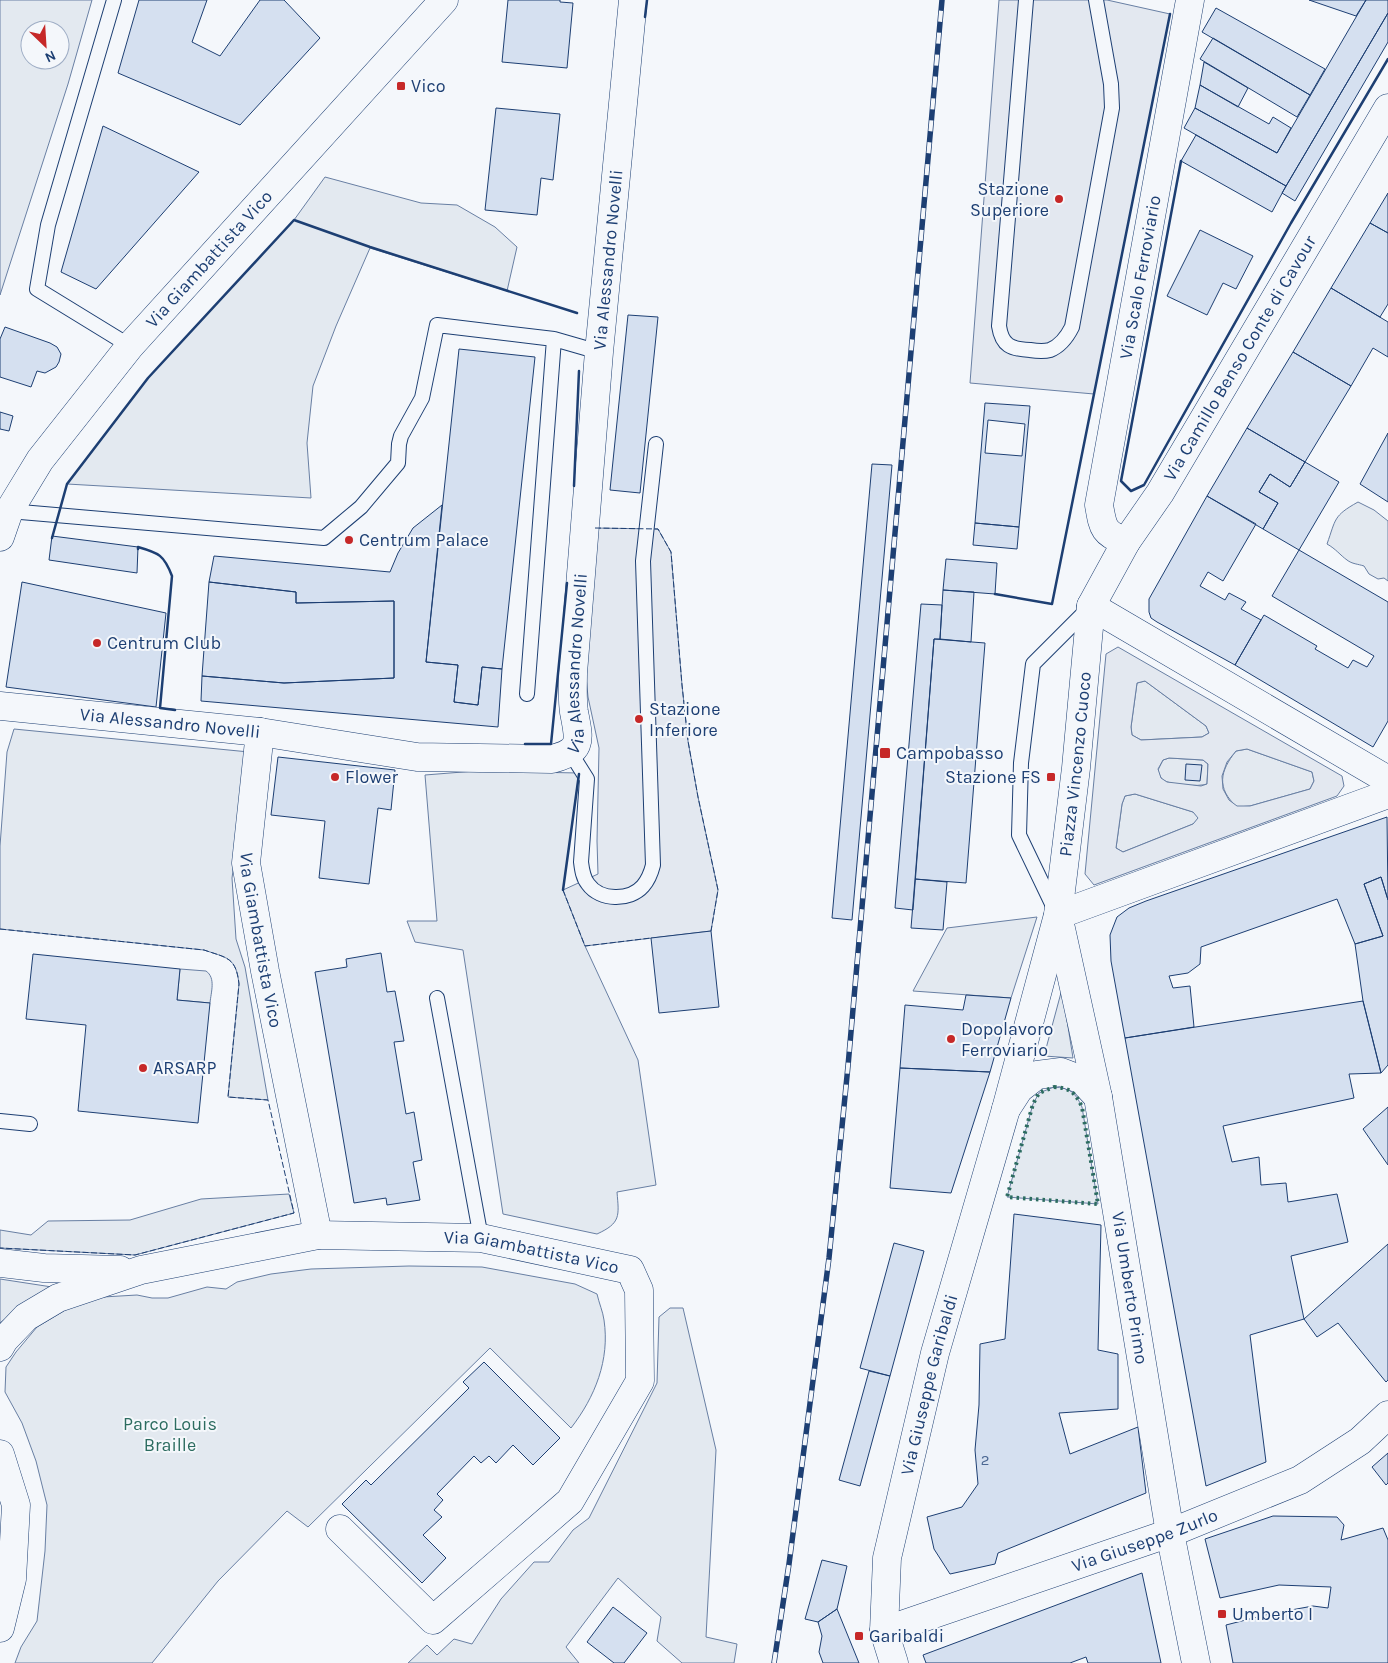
<svg xmlns="http://www.w3.org/2000/svg" width="1388" height="1663" viewBox="0 0 1388 1663" font-family="Karla,sans-serif">
<style>
.green{fill:#e3e9f0;stroke:#687fa3;fill-rule:evenodd}
.parking{fill:#e3e8f0;stroke:#687fa3;fill-rule:evenodd}
.building{fill:#d5e0f0;stroke:#1d3f73;fill-rule:evenodd}
.lines{fill:none;stroke-linecap:round;stroke-linejoin:round}
.lane-casing{stroke:#1d3f73;stroke-width:16}
.street-casing{stroke:#1d3f73;stroke-width:29}
.secondary-casing{stroke:#1d3f73;stroke-width:29}
.lane{stroke:#f4f7fb;stroke-width:14}
.street{stroke:#f4f7fb;stroke-width:28}
.secondary{stroke:#f4f7fb;stroke-width:28}
.rail-casing{stroke:#1d3f73;stroke-width:5.5}
.rail{stroke:#f4f7fb;stroke-width:4;stroke-dasharray:11;stroke-linecap:butt}
.hedge{stroke:#2c6c60;stroke-width:4;stroke-dasharray:2.5 4;stroke-linecap:butt}
.fence{stroke:#1d3f73;stroke-width:1;stroke-dasharray:6 2.5;stroke-linecap:butt}
.wall{stroke:#1d3f73;stroke-width:2.5}
.poi-dot{fill:#c62828;stroke:#f4f7fb;stroke-width:2}
.labels{text-anchor:middle;dominant-baseline:central;stroke-width:4;stroke-linejoin:round;paint-order:stroke}
.number-label{font-size:15px;fill:#4b6792}
.poi-label{font-size:18px;fill:#1d3f73;stroke:#f4f7fb;text-anchor:start}
.street-label{font-size:18px;fill:#1d3f73;stroke:#f4f7fb}
.park-label{font-size:18px;fill:#2c6c60;stroke:#f4f7fb}
</style>
<rect width="100%" height="100%" fill="#f4f7fb"/>
<path class="green" d="M0,0H92L68,84L0,295ZM30,30H60V60H30Z
M325,177L421,203L457,205L495,227L517,247L507,291L370,248L336,326L313,386L307,443L311,498L67,484L148,378L294,220Z
M1358,502L1374,510L1388,521V581L1384,578L1378,579L1369,574L1364,566C1358,564 1352,564 1347,560C1340,555 1336,549 1327,544C1336,519 1333,516 1358,502Z
M1145,681L1206,726L1209,733L1202,737L1141,740L1132,735L1131,727L1137,683Z
M14,729L249,752L232,878L236,939L245,967L268,1100L228,1097L239,984C236,957 227,958 204,950L0,929V846L7,752Z
M1247,749L1312,772L1314,781L1310,789L1250,806L1237,807C1216,788 1220,771 1236,751Z
M1169,758L1203,760L1208,764L1207,784C1199,787 1170,785 1163,780C1160,777 1159,774 1158,770L1163,760Z
M475,771L579,773L563,890L585,946L638,1060L656,1185L617,1192C619,1216 621,1223 597,1234L503,1214L463,950L415,942L407,921H437L425,775Z
M1135,794L1193,812L1199,818L1193,824L1123,852L1116,848L1122,804L1125,796Z
M1037,917L1011,998L913,991L947,928Z
M180,969L206,971C216,978 211,992 210,1003L177,1000Z
M1062,989L1073,1058L1044,1056Z
M1054,1087C1070,1088 1075,1092 1082,1107L1098,1204L1007,1197L1033,1104L1039,1093Z
M289,1194L294,1213L135,1255L0,1248V1230L31,1235L48,1221L130,1220L201,1199Z
M409,1266L482,1267L575,1284L597,1294C599,1303 603,1312 604,1320C610,1360 595,1397 571,1428L490,1348L308,1527L287,1511L218,1581L152,1663H15L21,1647L37,1621L45,1551L47,1505L36,1461L22,1423L5,1392L6,1367L16,1352L37,1327L67,1309L103,1297L137,1295L152,1298H168L207,1287L226,1289L237,1282L271,1274L311,1269Z
M0,1279L52,1287L24,1304L0,1323Z
M670,1308H683L716,1450L706,1637L737,1644L734,1663H682L657,1641L661,1617L618,1578L566,1647L579,1663H408L427,1645L437,1655L454,1639L472,1644L501,1599L534,1562H549L573,1530L589,1518L657,1383L659,1317Z"/>
<path class="parking" d="M999,0H1107L1170,14L1094,394L970,383Z
M595,528L658,529L671,552L682,685L688,741L698,797L718,890L711,931L585,946L563,890L598,874L597,841L599,748L588,697L585,665Z
M1118,647L1342,776L1344,786L1337,796L1094,885L1085,874L1106,654ZM1145,681L1206,726L1209,733L1202,737L1141,740L1132,735L1131,727L1137,683ZM1247,749L1312,772L1314,781L1310,789L1250,806H1237L1229,800L1223,789L1222,776L1227,762L1236,751ZM1169,758L1203,760L1208,764L1207,784L1201,786L1167,782L1161,778L1158,769L1163,760ZM1135,794L1193,812L1198,818L1193,824L1123,852L1116,848L1122,804L1125,796Z"/>
<path class="building" d="M139,0H207L192,42L220,56L260,0H284L320,38L240,125L118,73Z
M508,0H560V2L573,3L567,68L502,62Z
M1309,0H1366L1356,16Z
M1366,0H1388V13L1286,186L1184,128L1195,108L1277,153Z
M1216,8L1325,69L1310,95L1202,32Z
M1388,13V42L1295,201L1282,193Z
M1213,38L1310,95L1297,117L1200,59Z
M1204,62L1248,88L1238,107L1200,85Z
M1200,85L1269,124L1273,117L1291,128L1277,153L1195,108Z
M496,108L560,114L553,180L541,178L537,215L485,210Z
M103,126L199,172L96,289L61,272Z
M1196,135L1286,186L1272,212L1181,161Z
M1388,193V233L1370,223Z
M1370,223L1388,233V304L1380,317L1331,288Z
M1200,230L1253,256L1236,289L1223,283L1207,315L1167,296Z
M1331,288L1388,322V357L1373,348L1351,386L1293,352Z
M628,315L658,317L640,493L610,490Z
M5,327L50,343L57,347L61,354L59,362L56,367L45,373L37,371L31,387L0,377V339Z
M459,349L535,357L502,669L482,667L478,705L454,702L458,665L426,662Z
M1293,352L1351,386L1305,462L1247,428Z
M985,403L1030,406L1019,527L975,523ZM988,420L1025,424L1022,456L985,453Z
M0,412L13,416L9,431L0,429Z
M1247,428L1305,462L1290,487L1270,474L1259,492L1278,503L1263,529L1207,496Z
M1388,433V502L1360,484Z
M1305,462L1339,482L1299,550L1263,529L1278,503L1259,492L1270,474L1290,487Z
M872,464L892,465L852,920L832,918Z
M1207,496L1256,524L1223,581L1208,572L1200,586L1225,600L1229,593L1246,602L1241,609L1261,620L1235,665L1157,622L1151,618L1149,612V599Z
M442,505L426,662L458,665L454,702L478,705L482,667L502,669L498,727L201,701L202,676L284,683L394,678V601L296,603V592L209,582L214,556L390,572L398,553L413,528Z
M975,523L1019,527L1017,549L973,545Z
M52,536L138,547L137,573L49,560Z
M1299,550L1388,602V721L1373,747L1235,665L1264,615L1317,646L1315,649L1348,668L1353,660L1367,667L1374,656L1272,596Z
M946,559L997,563L995,594L943,590Z
M22,582L166,613L156,707L6,687Z
M209,582L296,592V603L394,601V678L284,683L202,676Z
M943,590L974,592L971,642L940,639Z
M921,604L942,605L940,639H934L913,910L895,908Z
M934,639L985,643L966,883L915,879Z
M278,757L395,770L391,810L378,808L369,884L319,878L325,821L271,815Z
M1186,764L1202,765L1200,781L1185,780Z
M1387,817L1388,900L1381,877L1364,884L1383,936L1355,944L1337,899L1201,947L1200,964L1188,973L1169,976L1173,988L1190,986L1194,1027L1125,1038L1111,961L1110,935L1117,917L1129,908L1146,901Z
M1381,877L1388,900V1065L1381,1073L1363,1001L1355,944L1383,936L1364,884Z
M915,879L947,882L943,930L911,928Z
M711,931L719,1007L659,1013L651,938Z
M381,953L387,992L395,991L404,1041L394,1042L406,1114L414,1112L422,1160L413,1162L420,1200L387,1205L386,1198L354,1203L315,972L347,967L346,959Z
M33,954L180,969L177,1000L210,1003L198,1123L78,1111L86,1025L26,1019Z
M966,995L1011,998L990,1072L900,1068L905,1005L963,1010Z
M1363,1001L1381,1073L1349,1074L1354,1098L1223,1126L1232,1162L1259,1157L1261,1185L1286,1183L1288,1202L1337,1194L1348,1242L1291,1256L1304,1319L1250,1335L1266,1462L1206,1486L1125,1038Z
M900,1068L990,1072L951,1193L890,1188Z
M1388,1107V1165L1363,1129Z
M1014,1214L1101,1225L1098,1350L1118,1354V1409L1059,1413L1070,1454L1138,1427L1146,1493L998,1553L995,1564L950,1574L934,1549L927,1517L962,1507L978,1484L975,1450L979,1405L980,1344L1005,1339Z
M894,1243L924,1251L890,1376L860,1368Z
M1388,1244V1380L1386,1382L1338,1323L1317,1337L1304,1319Z
M484,1362L560,1438L533,1465L513,1445L496,1463L489,1456L481,1463L474,1456L437,1494L443,1500L434,1510L442,1517L423,1535L446,1558L422,1583L342,1504L366,1480L371,1485L469,1388L463,1382Z
M869,1371L890,1376L860,1486L839,1480Z
M1388,1453V1483L1386,1485L1372,1467Z
M1273,1516L1337,1517L1344,1525L1341,1540L1383,1528L1388,1540V1663H1233L1226,1625L1269,1614L1313,1606L1328,1608L1331,1587L1279,1585L1220,1598L1205,1539Z
M822,1560L847,1566L837,1609L818,1622L805,1619Z
M1142,1573L1161,1663H1088L1086,1657L1070,1663H926L923,1655Z
M613,1607L647,1633L624,1663H614L587,1642Z
M837,1609L859,1663H823L819,1652L822,1636L818,1622Z"/>
<g class="lines">
<g class="lane-casing">
<path id="lane" d="M114,0L48,225L37,289L130,346
M1026,0L999,326C1002,346 1011,349 1030,350C1036,351 1043,352 1050,350C1060,346 1067,337 1072,327L1112,108L1111,84L1096,0
M554,339L599,352
M9,511L324,538L361,507L398,463L399,444L401,436L422,398L437,325L554,339L527,694
M570,752L587,779L581,862C582,870 583,878 588,884C600,901 630,901 643,886C649,879 651,873 653,865L643,561L656,444
M1055,910L1019,835L1021,763L1033,664L1089,608
M437,998L481,1238
M0,1121L30,1124"/>
</g>
<g class="street-casing">
<g id="street">
<path id="s1" d="M1126,542C1103,533 1103,528 1099,505L1190,0"/>
<path d="M1091,606L1388,780"/>
<path id="s2" d="M0,706L260,732L417,757L552,759C584,751 579,739 574,712C572,699 573,686 573,673L599,352L633,0"/>
<path id="s3" d="M260,732L246,863L265,971L318,1235"/>
<path d="M1006,1109L1019,1089L1037,1075L1061,1072L1082,1080L1098,1097"/>
<path d="M0,1263L44,1268L120,1270"/>
<path id="s4" d="M0,1347L4,1340L26,1317L58,1298L141,1270L318,1235L481,1238L630,1270L639,1290L640,1381L570,1501L433,1620L340,1529"/>
<path id="s5" d="M884,1631L1170,1533L1300,1480L1360,1441L1388,1415"/>
<path d="M1196,1663L1170,1533L1098,1097L1058,915L1388,794"/>
</g>
</g>
<g class="secondary-casing">
<g id="secondary">
<path id="s6" d="M0,537L9,511L40,460L130,346L444,0"/>
<path d="M0,1454L16,1505L12,1579L0,1628"/>
<path id="s7" d="M894,1663L884,1631L887,1558L935,1353L1006,1109L1058,915L1076,768L1091,606L1126,542L1160,493L1388,108"/>
</g>
</g>
<use href="#lane" class="lane"/>
<use href="#street" class="street"/>
<use href="#secondary" class="secondary"/>
<g class="rail-casing">
<path id="rail" d="M774,1663L789,1564L829,1258L848,1066L942,0"/>
</g>
<use href="#rail" class="rail"/>
<path class="hedge" d="M1054,1087C1070,1088 1075,1092 1082,1107L1098,1204L1007,1197L1033,1104L1039,1093Z"/>
<path class="fence" d="M595,528L658,529L671,552L682,685L688,741L698,797L718,890L711,931
M563,890L585,946L651,938
M0,929L204,950C227,958 236,957 239,984L228,1097L268,1100L294,1213L135,1255L0,1248"/>
<path class="wall" d="M645,17L647,0
M1181,161L1121,481L1131,491L1144,485L1291,223L1388,59
M574,486L579,371
M52,538L67,484L148,378L294,220L370,247L577,313
M138,549V547C159,553 164,555 172,576L160,708L175,710
M995,594L1052,604L1170,14
M525,744H551L567,583
M563,890L579,774"/>
</g>
<g class="poi-dot">
<rect x="396" y="81" width="10" height="10" rx="2.5"/>
<circle cx="1059" cy="199" r="5"/>
<circle cx="349" cy="540" r="5"/>
<circle cx="97" cy="643" r="5"/>
<circle cx="639" cy="719" r="5"/>
<rect x="879" y="747" width="12" height="12" rx="2.5"/>
<circle cx="335" cy="777" r="5"/>
<rect x="1046" y="772" width="10" height="10" rx="2.5"/>
<circle cx="951" cy="1039" r="5"/>
<circle cx="143" cy="1068" r="5"/>
<rect x="1217" y="1609" width="10" height="10" rx="2.5"/>
<rect x="854" y="1631" width="10" height="10" rx="2.5"/>
</g>
<g class="labels">
<g class="number-label">
<text x="985" y="1460">2</text>
</g>
<g class="poi-label">
<text x="411" y="86">Vico</text>
<text x="1049" y="189" text-anchor="end">Stazione<tspan x="1049" dy="21">Superiore</tspan></text>
<text x="359" y="540">Centrum Palace</text>
<text x="107" y="643">Centrum Club</text>
<text x="649" y="709">Stazione<tspan x="649" dy="21">Inferiore</tspan></text>
<text x="896" y="753">Campobasso</text>
<text x="345" y="777">Flower</text>
<text x="1041" y="777" text-anchor="end">Stazione FS</text>
<text x="961" y="1029">Dopolavoro<tspan x="961" dy="21">Ferroviario</tspan></text>
<text x="153" y="1068">ARSARP</text>
<text x="1232" y="1614">Umberto I</text>
<text x="869" y="1636">Garibaldi</text>
</g>
<g class="street-label">
<text stroke="none"><textPath href="#s6" startOffset="350">Via Giambattista Vico</textPath></text>
<text stroke="none"><textPath href="#s2" startOffset="1071">Via Alessandro Novelli</textPath></text>
<text stroke="none"><textPath href="#s1" startOffset="281">Via Scalo Ferroviario</textPath></text>
<text stroke="none"><textPath href="#s7" startOffset="1372">Via Camillo Benso Conte di Cavour</textPath></text>
<text stroke="none"><textPath href="#s2" startOffset="666">Via Alessandro Novelli</textPath></text>
<text stroke="none"><textPath href="#s2" startOffset="171">Via Alessandro Novelli</textPath></text>
<text stroke="none"><textPath href="#s7" startOffset="924">Piazza Vincenzo Cuoco</textPath></text>
<text stroke="none"><textPath href="#s3" startOffset="210">Via Giambattista Vico</textPath></text>
<text stroke="none"><textPath href="#s4" startOffset="560">Via Giambattista Vico</textPath></text>
<text transform="translate(1130 1288) rotate(81)">Via Umberto Primo</text>
<text stroke="none"><textPath href="#s7" startOffset="285">Via Giuseppe Garibaldi</textPath></text>
<text stroke="none"><textPath href="#s5" startOffset="276">Via Giuseppe Zurlo</textPath></text>
</g>
<g class="park-label">
<text x="170" y="1424">Parco Louis<tspan x="170" dy="21">Braille</tspan></text>
</g>
</g>
<g transform="translate(45 45) rotate(155)"><circle r="24" fill="#f4f7fb" stroke="#9eadc5"/>
<path d="M0-4L9 19L0 12L-9 19Z" fill="#c62828"/>
<text y="-8" font-size="14" font-weight="bold" text-anchor="middle" fill="#1d3f73">N</text>
</g>
</svg>
